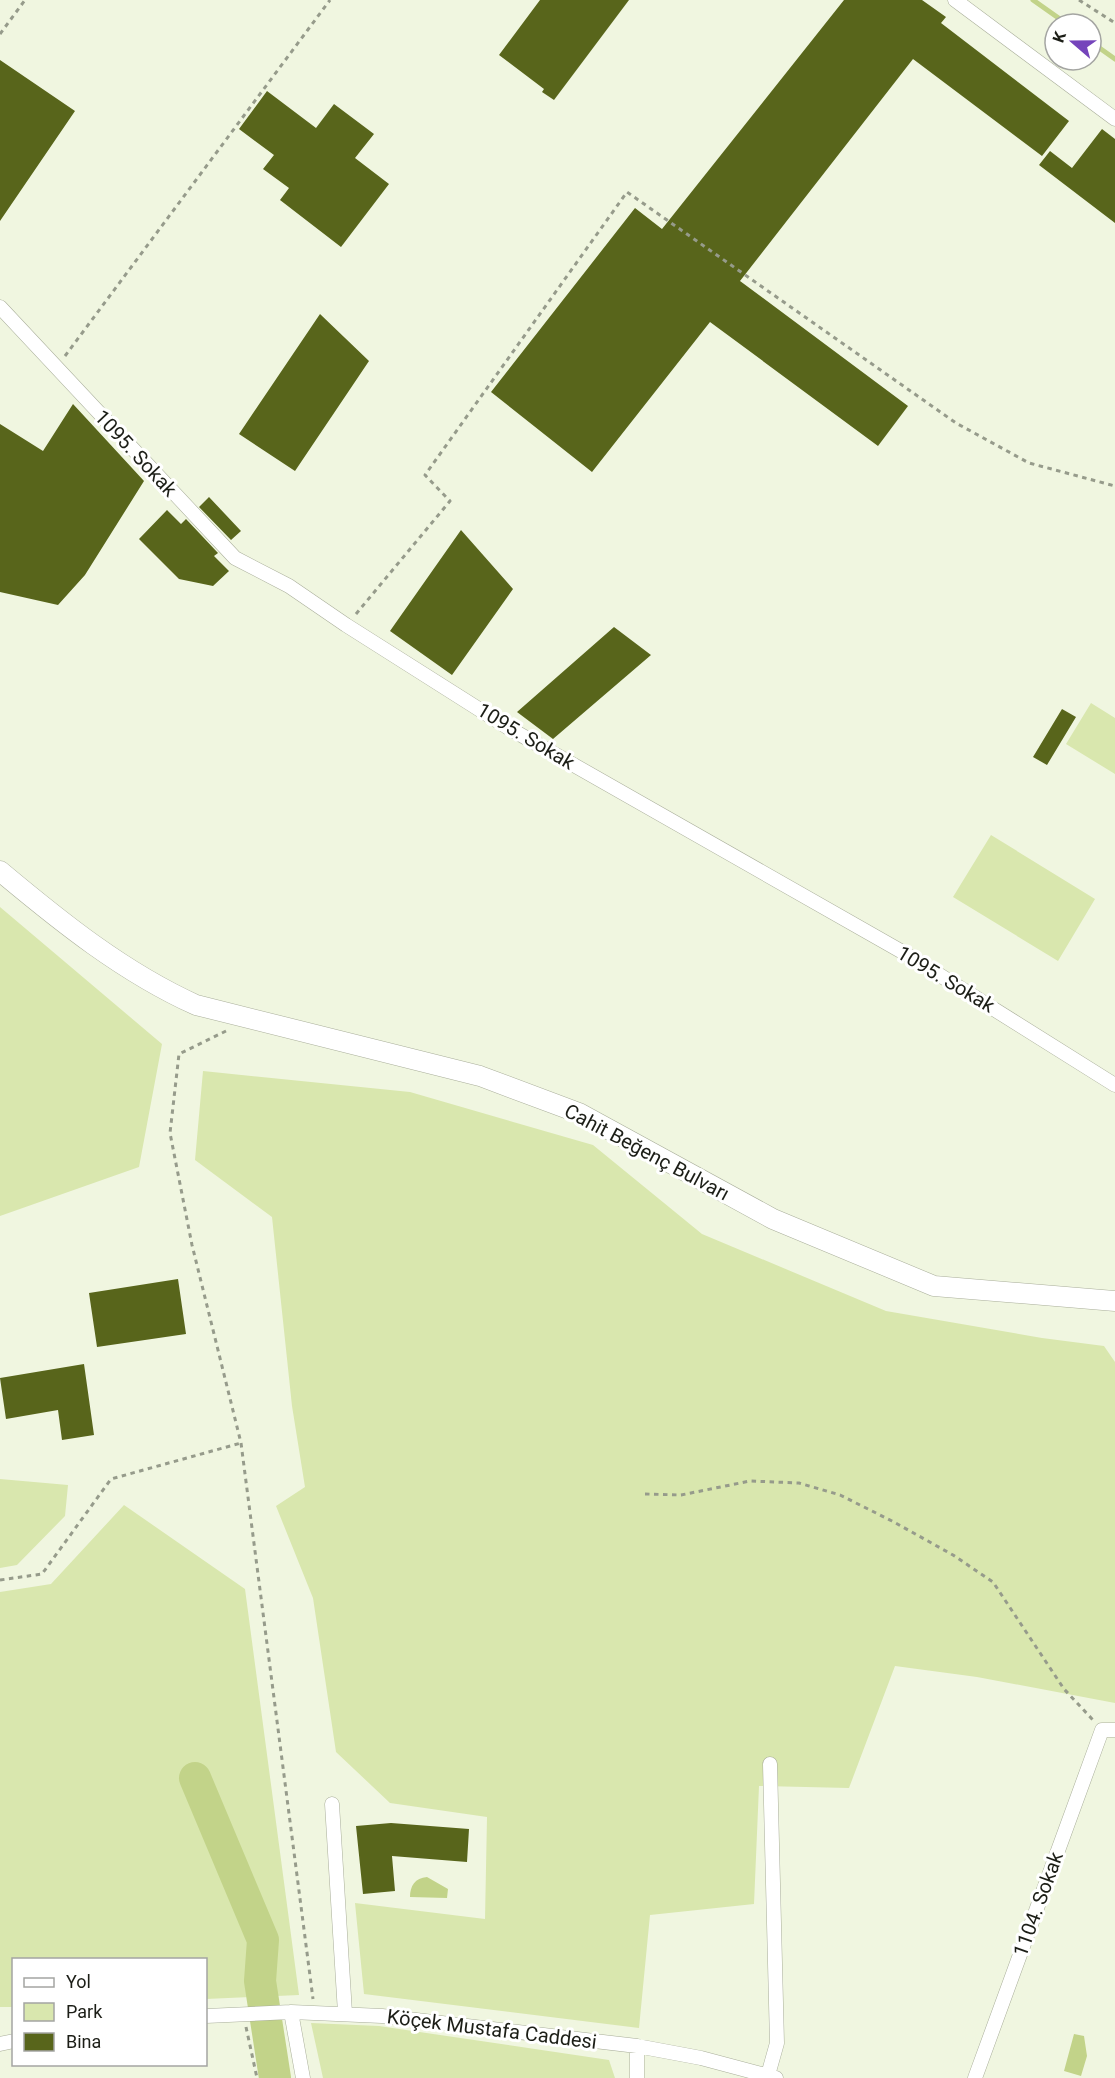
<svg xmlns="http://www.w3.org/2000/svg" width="1115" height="2078" viewBox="0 0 1115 2078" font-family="Roboto,sans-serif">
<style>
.green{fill:#d9e7ae}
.water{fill:#c2d389}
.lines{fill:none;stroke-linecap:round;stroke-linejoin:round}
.stream{stroke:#c2d389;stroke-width:5}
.river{stroke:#c2d389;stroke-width:32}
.building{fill:#58651b}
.street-casing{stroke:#a9ae9a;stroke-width:15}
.secondary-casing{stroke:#a9ae9a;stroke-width:21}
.path{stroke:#969b8b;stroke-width:3;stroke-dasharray:4.5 4.5;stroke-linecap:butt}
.street{stroke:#fff;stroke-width:14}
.secondary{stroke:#fff;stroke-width:20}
.labels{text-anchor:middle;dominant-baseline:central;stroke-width:6;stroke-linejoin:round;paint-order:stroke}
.street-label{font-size:20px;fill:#1c1e17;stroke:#fff}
</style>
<rect width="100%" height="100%" fill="#f0f6e0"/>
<path class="green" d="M1091,703L1115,718V774L1066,744Z
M991,835L1095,899L1058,961L953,897Z
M0,907L162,1044L139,1167L0,1216Z
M203,1071L410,1092L593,1145L702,1234L886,1311L1042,1338L1104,1346L1115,1362V1703L977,1677L895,1666L849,1788L759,1786L754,1904L650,1915L639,2028L364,1994L355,1903L485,1919L487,1817L390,1803L336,1752L313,1598L276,1506L305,1487L292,1406L272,1217L195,1160Z
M0,1479L68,1485L65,1516L17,1565L0,1568Z
M124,1505L245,1589L299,1995L206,1999V1960H14L13,2007H0V1592L51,1584Z
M311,2023L379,2026L609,2060L615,2078H323Z"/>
<path class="water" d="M427,1877L448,1889L447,1898L410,1897C410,1886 415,1878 427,1877Z
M1074,2034L1084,2036L1087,2056L1081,2076L1064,2071Z"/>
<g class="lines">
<path class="stream" d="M1033,0L1067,24
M1091,42L1115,59"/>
<path class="river" d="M195,1778L263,1940L260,1981L275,2078"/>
</g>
<path class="building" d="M540,0H629L554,100L542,92L544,89L499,55Z
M844,0H922L946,17L941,23L1069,121L1042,156L913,59L740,281L908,406L878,446L710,322L592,472L491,392L635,208L662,229Z
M0,60L75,111L0,221Z
M267,91L316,128L334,104L374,134L355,158L389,184L341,247L280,200L289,188L263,169L274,155L239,129Z
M1102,129L1115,139V223L1039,165L1050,151L1072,168Z
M320,314L369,361L295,471L239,434Z
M73,404L144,481L85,575L58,605L0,592V424L43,451Z
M209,497L241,531L231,540L199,507Z
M167,510L181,524L186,519L218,553L214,556L229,571L213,586L179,579L139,539Z
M461,530L513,589L452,675L390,631Z
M614,627L651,655L553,739L517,712Z
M1062,709L1076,717L1047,765L1033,757Z
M178,1279L186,1334L97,1347L89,1293Z
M84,1364L94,1435L62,1440L58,1410L6,1419L0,1378Z
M391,1823L469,1829L467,1862L392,1856L395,1891L363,1894L356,1826Z"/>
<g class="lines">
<g class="street-casing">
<path id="street" d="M955,0L1115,119
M0,307L235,558L289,586L346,625L507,727L906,954L1115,1085
M332,1804L345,2013
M291,2012L303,2078
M206,2016L291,2012L382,2016L637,2046L701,2058L776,2078
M0,2044L14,2041
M768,2075L777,2043L770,1764
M637,2078V2046
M975,2078L1102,1730H1115"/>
</g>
<g class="secondary-casing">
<path id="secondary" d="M0,871C61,922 123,972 196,1005L480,1076L579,1113L773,1219L934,1286L1115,1301"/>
</g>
<path class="path" d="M1079,0L1115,23
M0,34L25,0
M65,356L330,0
M356,614L450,501L425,475L627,192L956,423L1029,463L1115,486
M226,1031L179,1054L170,1133L192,1245L241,1443L313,1999
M645,1494L681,1495L750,1481L799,1483L840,1495L892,1521L953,1555L993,1582L1064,1689L1093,1720
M0,1580L42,1574L111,1479L241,1443
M246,2027L257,2078"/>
<use href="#street" class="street"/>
<use href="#secondary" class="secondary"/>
</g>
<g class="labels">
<g class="street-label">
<text transform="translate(136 453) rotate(47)">1095. Sokak</text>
<text transform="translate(526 736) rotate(31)">1095. Sokak</text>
<text transform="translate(946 979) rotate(31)">1095. Sokak</text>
<text transform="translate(647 1152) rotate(28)">Cahit Beğenç Bulvarı</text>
<text transform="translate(1038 1904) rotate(-70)">1104. Sokak</text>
<text transform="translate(492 2029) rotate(7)">Köçek Mustafa Caddesi</text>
</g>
</g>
<rect x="12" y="1958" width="195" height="108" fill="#ffffff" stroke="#a4a5a2" stroke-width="1.5"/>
<rect x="24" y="1978" width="30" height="9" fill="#ffffff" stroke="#a4a5a2" stroke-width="1.5"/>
<text x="66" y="1988" font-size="18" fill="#1c1e17">Yol</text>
<rect x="24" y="2003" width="30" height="18" fill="#d9e7ae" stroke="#a4a5a2" stroke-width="1.5"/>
<text x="66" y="2018" font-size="18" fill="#1c1e17">Park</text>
<rect x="24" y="2033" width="30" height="18" fill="#58651b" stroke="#a4a5a2" stroke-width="1.5"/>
<text x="66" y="2048" font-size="18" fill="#1c1e17">Bina</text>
<g transform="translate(1073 42) rotate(290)"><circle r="28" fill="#ffffff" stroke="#a4a5a2" stroke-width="1.5"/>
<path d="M0-4.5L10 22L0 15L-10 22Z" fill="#7544bb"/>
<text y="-9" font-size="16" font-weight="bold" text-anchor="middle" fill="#1c1e17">K</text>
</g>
</svg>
